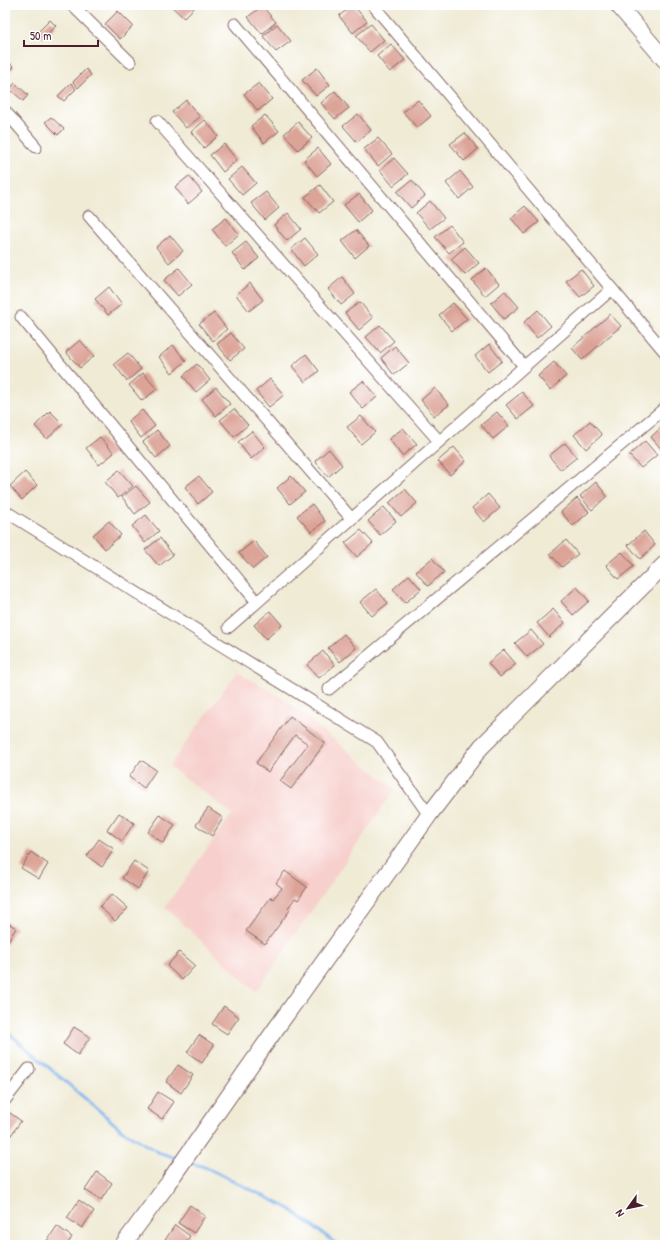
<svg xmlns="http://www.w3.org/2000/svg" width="670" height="1250" viewBox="0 0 670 1250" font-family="'Patrick Hand',sans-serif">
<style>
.built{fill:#f7d0cd}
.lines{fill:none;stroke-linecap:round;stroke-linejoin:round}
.stream{stroke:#80b3ed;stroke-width:3}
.building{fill:#dca397}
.street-casing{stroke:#846666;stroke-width:13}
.secondary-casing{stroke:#846666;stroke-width:18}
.street{stroke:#fff;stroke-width:11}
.secondary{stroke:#fff;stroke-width:16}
</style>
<rect width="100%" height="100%" fill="#fff"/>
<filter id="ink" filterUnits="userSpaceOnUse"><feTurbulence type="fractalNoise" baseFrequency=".025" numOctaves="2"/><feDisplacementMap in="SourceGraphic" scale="8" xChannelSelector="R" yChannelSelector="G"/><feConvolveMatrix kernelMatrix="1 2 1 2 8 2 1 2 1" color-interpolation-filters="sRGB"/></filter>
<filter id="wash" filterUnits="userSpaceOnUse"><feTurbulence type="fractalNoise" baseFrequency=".012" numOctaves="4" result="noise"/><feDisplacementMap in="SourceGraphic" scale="16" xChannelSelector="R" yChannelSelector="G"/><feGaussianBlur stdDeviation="0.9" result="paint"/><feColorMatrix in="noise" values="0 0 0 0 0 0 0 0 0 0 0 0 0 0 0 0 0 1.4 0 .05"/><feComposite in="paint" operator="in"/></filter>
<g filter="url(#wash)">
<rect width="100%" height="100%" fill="#f0ebd5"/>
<path class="built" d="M237,672L281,697L395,789L256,992L165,907L232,814L169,766Z"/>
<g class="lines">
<path class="stream" d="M5,1030L123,1131L160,1153L180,1159
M189,1162L207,1168L290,1209L338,1245"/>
</g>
<g id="blocks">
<path class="building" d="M170,5H197L184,18Z
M353,5L367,21L353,33L339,16Z
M262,6L276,22L262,34L248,17Z
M118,11L133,26L120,39L105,24Z
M50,20L56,26L43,38L37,33Z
M277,24L291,41L276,52L263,36Z
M371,24L384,40L370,52L356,36Z
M391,44L405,60L390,72L377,56Z
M8,61L14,67L5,76V65Z
M317,68L330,85L316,96L302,80Z
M86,69L91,75L78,88L73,82Z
M15,83L28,95L23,101L10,89Z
M71,83L76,89L64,101L58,96Z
M259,83L272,99L258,111L244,94Z
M335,91L349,108L335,119L321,103Z
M186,100L200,117L186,128L172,112Z
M418,100L431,116L417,128L403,112Z
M358,114L371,130L357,142L343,126Z
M265,115L279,131L264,143L251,126Z
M51,117L64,129L58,135L45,122Z
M205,120L218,136L204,148L191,132Z
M298,122L312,138L298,150L284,134Z
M465,133L478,149L464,161L450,144Z
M378,138L392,154L378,166L364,149Z
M224,144L237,160L223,172L210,155Z
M318,148L331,164L317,176L304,160Z
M394,158L408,174L393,186L380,170Z
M242,167L256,183L242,195L228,179Z
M460,171L473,187L459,199L446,183Z
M189,176L202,192L188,204L175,187Z
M412,180L425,196L411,208L397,192Z
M320,185L333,202L319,213L305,197Z
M266,192L279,208L265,220L251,203Z
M359,194L372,210L358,222L344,205Z
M430,201L444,218L430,229L416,213Z
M525,206L539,222L524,234L511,218Z
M288,213L301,229L287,241L274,225Z
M226,218L239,234L225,246L212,229Z
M450,225L463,242L449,253L435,237Z
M356,230L369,246L355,258L342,241Z
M170,235L183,251L169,263L156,247Z
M305,238L318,254L304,266L291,249Z
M246,242L259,258L245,270L232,253Z
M465,247L479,263L465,275L451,259Z
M179,268L192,284L178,296L164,280Z
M486,268L499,284L485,296L472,280Z
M581,269L594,286L580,297L566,281Z
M342,277L355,294L341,305L328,289Z
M250,283L263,300L249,311L236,295Z
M109,287L122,304L108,315L95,299Z
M505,291L519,307L504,319L491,303Z
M360,302L373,318L359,330L345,313Z
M453,303L467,319L452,331L439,315Z
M538,310L551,326L537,338L524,322Z
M214,313L227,329L213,341L199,324Z
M610,314L621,326L582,360L572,348Z
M380,325L394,341L380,353L366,337Z
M231,333L244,349L230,360L217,344Z
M80,340L94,356L80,368L66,352Z
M489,344L502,361L488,372L475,356Z
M173,345L186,361L172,373L159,357Z
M395,346L409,363L394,375L381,358Z
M128,353L141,369L127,381L114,364Z
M306,354L319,371L305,382L292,366Z
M554,362L566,376L550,390L538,376Z
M197,364L210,380L196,392L183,376Z
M143,373L157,389L142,401L129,385Z
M270,379L284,395L269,407L256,391Z
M363,381L377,397L363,409L349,392Z
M216,387L230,404L216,416L202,399Z
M435,388L449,405L434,416L421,400Z
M522,392L534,406L518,419L506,405Z
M234,409L248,425L234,437L220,420Z
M142,410L155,426L141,438L128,421Z
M50,411L63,424L47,439L35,426Z
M497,412L509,426L493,439L481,425Z
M361,416L375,432L361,444L347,427Z
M590,421L602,435L586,449L574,435Z
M665,424V449L663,451L651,437Z
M403,428L417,444L402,456L389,439Z
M157,430L170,446L156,458L143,442Z
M252,431L265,447L251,459L238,442Z
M100,437L114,453L99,465L86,448Z
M645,441L657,455L641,468L629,455Z
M565,443L577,457L561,470L549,456Z
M454,447L466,461L450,475L438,461Z
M329,449L342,465L328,477L315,461Z
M119,470L133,486L118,498L105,482Z
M25,472L37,485L22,500L10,486Z
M199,476L212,492L198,504L185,487Z
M291,476L305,492L290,504L277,488Z
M596,482L607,496L592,510L580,496Z
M136,486L150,502L135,514L122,497Z
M405,489L417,503L401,517L389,503Z
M488,494L500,508L484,522L472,508Z
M577,498L589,512L573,526L561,512Z
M312,504L325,521L311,532L297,516Z
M384,507L396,521L380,535L368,521Z
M146,515L159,531L145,543L132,526Z
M109,521L121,535L105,549L93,535Z
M361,530L373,543L357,557L345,543Z
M644,531L655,545L640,559L628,545Z
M160,538L173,555L159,566L145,550Z
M566,540L578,554L562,567L550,554Z
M254,541L267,557L253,569L239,553Z
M622,552L634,566L618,579L606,565Z
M432,558L444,572L428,586L416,572Z
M409,575L421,589L405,603L393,589Z
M577,587L589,601L573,615L561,601Z
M376,589L388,603L372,616L360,602Z
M553,609L565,623L549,637L537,623Z
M270,611L282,625L266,639L254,625Z
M531,630L543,644L527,657L515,643Z
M344,634L356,648L340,662L328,648Z
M504,650L516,664L500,677L488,663Z
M323,651L335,665L319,678L307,665Z
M290,716L325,743L291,789L280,781L308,744L295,735L268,772L256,763Z
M141,760L156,770L144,788L129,777Z
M208,808L223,818L212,836L196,825Z
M119,813L134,823L122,841L107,830Z
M160,815L175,825L163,843L148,832Z
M99,839L114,849L102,867L87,856Z
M31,852L48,864L39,879L21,868Z
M134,861L149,871L138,889L122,878Z
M285,871L307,887L298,900L295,898L288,908L290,910L265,944L246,931L271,897L273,899L282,888L276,883Z
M112,894L128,908L115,921L100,907Z
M5,921L16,928L6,944L5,943Z
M179,952L195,966L182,980L167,966Z
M224,1006L239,1017L227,1034L212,1024Z
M74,1027L90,1037L78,1055L63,1044Z
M199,1035L214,1045L202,1063L187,1052Z
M178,1065L193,1075L181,1093L166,1082Z
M158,1092L174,1102L162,1119L147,1109Z
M6,1110L21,1121L9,1138L5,1136Z
M97,1172L112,1183L101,1200L85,1190Z
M79,1200L94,1211L82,1228L67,1218Z
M190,1205L205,1216L194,1233L178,1223Z
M175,1225L190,1236L184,1245H166L163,1243Z
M57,1226L72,1237L67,1245H47L45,1244Z"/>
</g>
</g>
<g filter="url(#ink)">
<use href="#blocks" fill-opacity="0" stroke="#846666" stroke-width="1"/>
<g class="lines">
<g class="street-casing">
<path id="street" d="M72,5L130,62
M373,5L665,352
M235,24L524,366
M5,111L36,147
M157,121L439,441
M89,216L351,518
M21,317L257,602
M5,511L377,742L429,815
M229,627L612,289
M329,689L665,408
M5,1100L29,1069"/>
</g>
<g class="secondary-casing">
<path id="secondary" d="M618,5L665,60
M170,1180L275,1030L429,815L481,747L665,564
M123,1245L167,1185"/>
</g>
<use href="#street" class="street"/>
<use href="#secondary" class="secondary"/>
</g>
</g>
<rect width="670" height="1250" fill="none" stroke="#fff" stroke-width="20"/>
<g transform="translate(628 1208) rotate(237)" stroke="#ffffff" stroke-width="3" paint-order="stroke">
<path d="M0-3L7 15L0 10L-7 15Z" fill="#4a1f2b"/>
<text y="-6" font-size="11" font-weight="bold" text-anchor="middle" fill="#4a1f2b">N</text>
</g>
<path d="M24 40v6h74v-6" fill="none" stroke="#4a1f2b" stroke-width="2"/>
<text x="30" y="40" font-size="12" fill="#4a1f2b" stroke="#ffffff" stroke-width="3" paint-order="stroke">50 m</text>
</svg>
